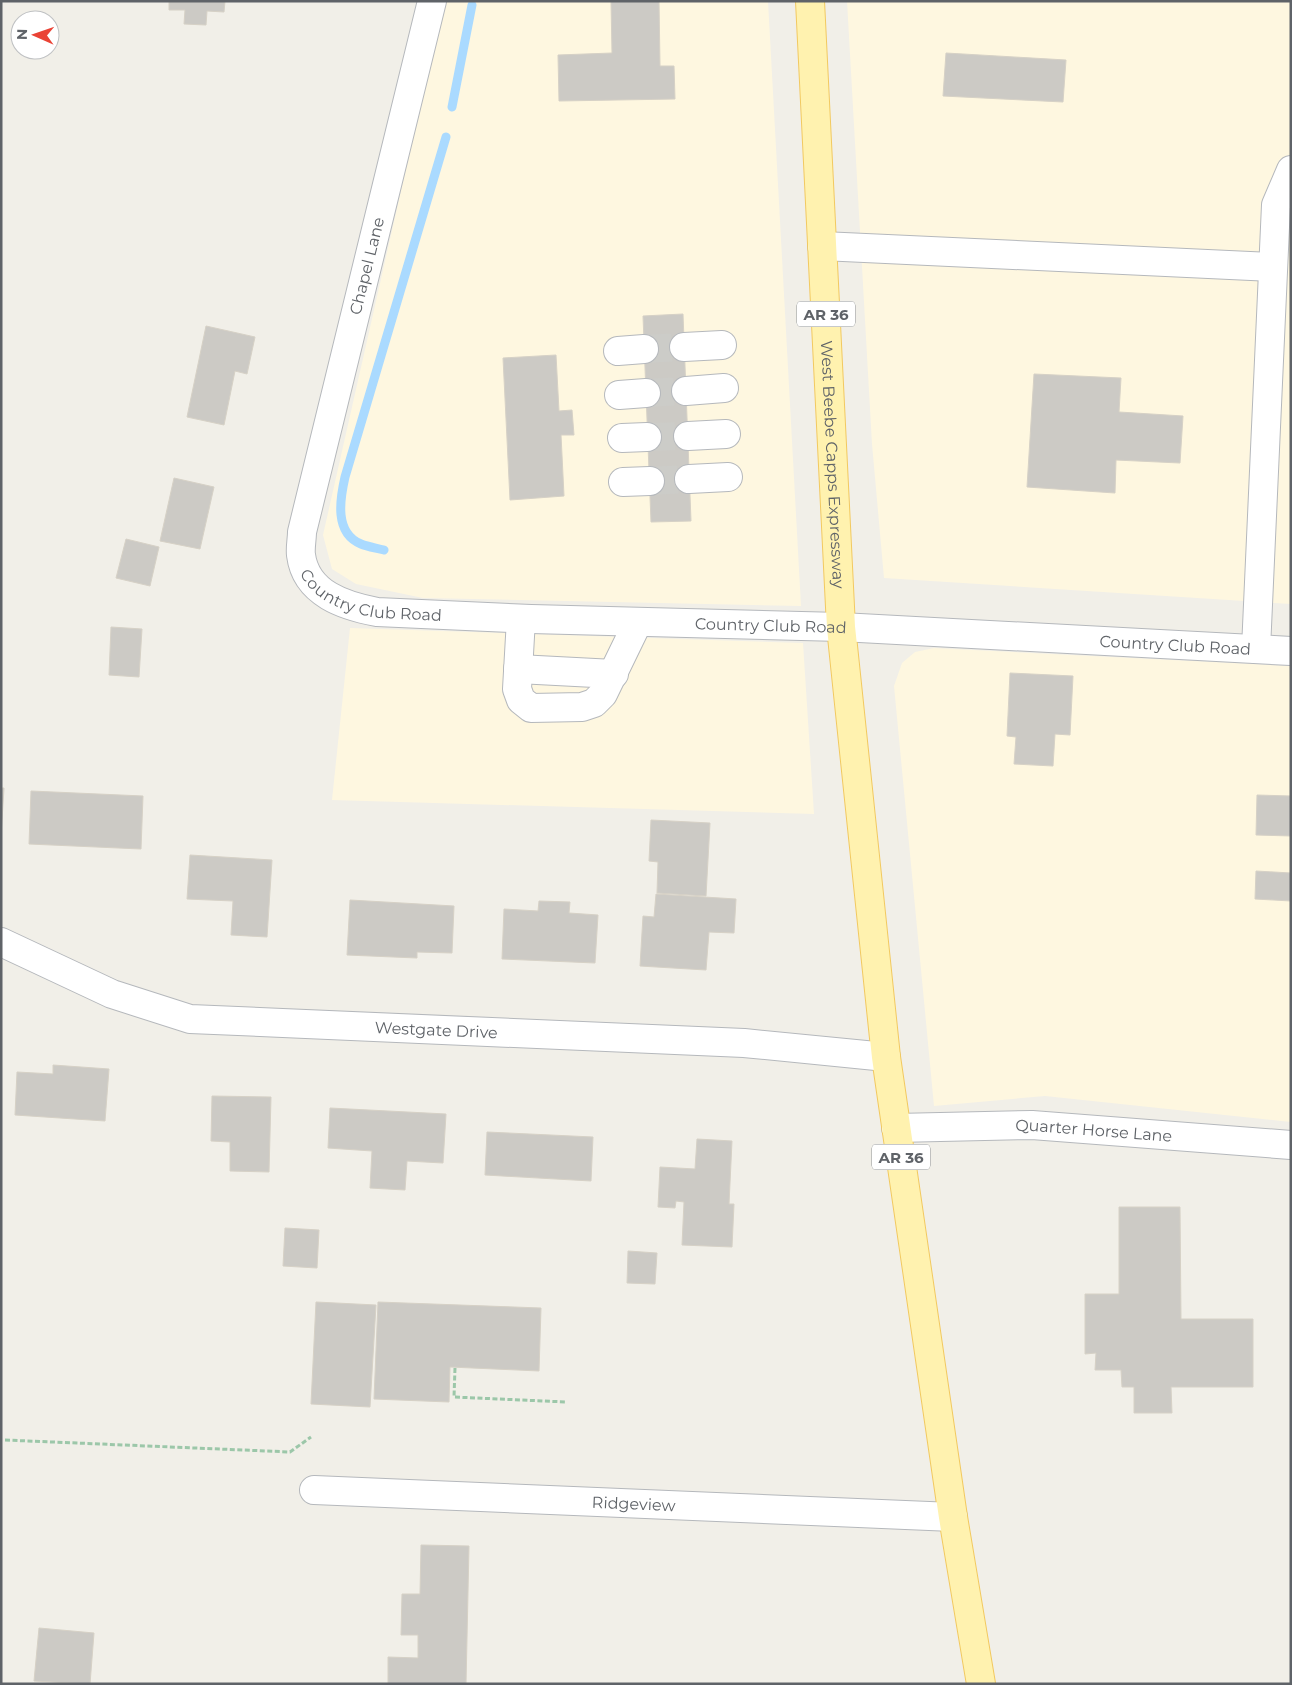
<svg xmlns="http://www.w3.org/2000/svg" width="1292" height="1685" viewBox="0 0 1292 1685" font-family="Montserrat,sans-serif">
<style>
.commercial{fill:#fef7e0}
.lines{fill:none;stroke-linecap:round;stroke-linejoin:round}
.stream{stroke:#aadaff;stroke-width:9}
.building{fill:#cccac5;stroke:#d6d1c6}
.minor-tunnel{stroke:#ccccc8;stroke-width:28;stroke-dasharray:28 14;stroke-linecap:butt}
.minor-casing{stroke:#b5b8bc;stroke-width:30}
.major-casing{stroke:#f2c960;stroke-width:30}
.path{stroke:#9cc7a9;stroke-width:3;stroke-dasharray:5 2.5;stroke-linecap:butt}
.minor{stroke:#fff;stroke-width:28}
.major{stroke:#fff2af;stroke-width:28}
.labels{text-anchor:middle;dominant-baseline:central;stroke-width:4;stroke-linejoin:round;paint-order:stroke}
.shield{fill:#fff;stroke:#8f9295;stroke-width:1}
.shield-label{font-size:15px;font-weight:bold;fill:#5f6368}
.street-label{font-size:16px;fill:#5f6368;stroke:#fff}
</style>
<rect width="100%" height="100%" fill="#f1efe8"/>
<path class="commercial" d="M444,1H768L801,606L423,598L356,584L332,569L323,535Z
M847,1H1291V604L884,578L872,444Z
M350,628L803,643L814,814L332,800Z
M934,648L1291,666V1122L1045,1096L934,1106L894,686L902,663L915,652Z"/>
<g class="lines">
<path class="stream" d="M452,107L472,5
M384,550C377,548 368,547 361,544C334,533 340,499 345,477L446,137"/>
</g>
<path class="building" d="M169,1H225L224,12L207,11L206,25L184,24L185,10H169Z
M611,1H659L660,66H674L675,99L559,101L558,55L612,53Z
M946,53L1066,60L1063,102L943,96Z
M683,314L691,521L651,522L643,316Z
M206,326L255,337L247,374L235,371L224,425L187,417Z
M556,355L559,411L572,410L574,435H561L564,496L510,500L503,358Z
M1034,374L1121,378L1119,412L1183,416L1180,463L1116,460L1115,493L1027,487Z
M174,478L214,487L200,549L160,541Z
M126,539L159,547L150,586L116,578Z
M111,627L142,629L139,677L109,675Z
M1010,673L1073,676L1070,735L1055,734L1053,766L1014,764L1016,737L1007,736Z
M1,788H4L1,836Z
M31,791L143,796L141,849L29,844Z
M1257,795L1291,796V836L1256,835Z
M651,820L710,823L706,896L657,893L658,862L649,861Z
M190,855L272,860L267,937L231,935L233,901L187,899Z
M1256,871L1291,873V901L1255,899Z
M656,894L736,899L734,933L709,932L706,970L640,966L643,916L654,917Z
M350,900L454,906L452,953L417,952V958L347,955Z
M539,901L570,902L569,913L598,915L595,963L502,959L504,909L538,911Z
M53,1065L109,1069L105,1121L15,1115L17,1072L53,1074Z
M212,1096L271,1097L269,1172L230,1171V1142L211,1141Z
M330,1108L446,1114L443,1163L407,1161L405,1190L370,1188L372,1151L328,1148Z
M487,1132L593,1137L591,1181L485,1175Z
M697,1139L732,1141L729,1204H734L732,1247L682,1245L684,1202L676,1201L675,1208L658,1207L660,1167L695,1169Z
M1119,1207H1180L1181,1319H1253V1387H1171L1172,1413H1134V1387H1122L1121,1370H1095L1096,1353L1085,1354V1294H1119Z
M285,1228L319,1230L317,1268L283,1266Z
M628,1251L657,1253L655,1284L627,1283Z
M316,1302L376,1305L370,1407L311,1404Z
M378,1302L541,1308L539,1371L450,1367L449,1402L374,1399Z
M421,1545L469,1546L466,1684H388V1657L418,1658V1635H401L402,1594H420Z
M39,1628L94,1633L90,1684L34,1681Z"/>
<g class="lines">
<path class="minor-tunnel" d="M644,349L684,347
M646,393L686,391
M647,437L688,436
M650,481L689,479"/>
<g class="minor-casing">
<g id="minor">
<path id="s1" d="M432,1L302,532C302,539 300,548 301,555C306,594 345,606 377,612L531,619L841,627L1291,651"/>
<path d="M822,246L1273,267"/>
<path d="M684,347L722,345"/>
<path d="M618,351L644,349"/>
<path d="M686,391L724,388"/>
<path d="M619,395L646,393"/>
<path d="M688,436L726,434"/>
<path d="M622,438L647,437"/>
<path d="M689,479L728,477"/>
<path d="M623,482L650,481"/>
<path d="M521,619L517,689L521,700L531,708L582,707L594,703L603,694L638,622"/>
<path d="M1256,649L1276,205L1291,170"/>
<path d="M518,669L614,674"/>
<path id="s2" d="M1,942L112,994L190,1019L744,1043L886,1057"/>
<path id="s3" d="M896,1128L1032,1125L1291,1145"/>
<path id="s4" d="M314,1490L953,1517"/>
</g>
</g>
<g class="major-casing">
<g id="major">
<path id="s5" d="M810,1L841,627L886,1057L953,1517L981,1684"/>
</g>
</g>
<path class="path" d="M455,1368L454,1397L566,1402
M5,1440L290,1452L311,1437"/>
<use href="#minor" class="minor"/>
<use href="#major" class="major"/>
</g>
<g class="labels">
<g class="shield">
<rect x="797" y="301.5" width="58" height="25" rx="4"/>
<rect x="872" y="1144.5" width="58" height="25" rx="4"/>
</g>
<g class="shield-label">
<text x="826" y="314">AR 36</text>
<text x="901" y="1157">AR 36</text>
</g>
<g class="street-label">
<text transform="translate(367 266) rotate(-76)">Chapel Lane</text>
<text stroke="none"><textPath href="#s5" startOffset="464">West Beebe Capps Expressway</textPath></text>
<text stroke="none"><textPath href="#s1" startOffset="661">Country Club Road</textPath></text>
<text stroke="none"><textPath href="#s1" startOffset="1066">Country Club Road</textPath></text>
<text stroke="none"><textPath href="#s1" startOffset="1471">Country Club Road</textPath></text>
<text stroke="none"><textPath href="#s2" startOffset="451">Westgate Drive</textPath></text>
<text stroke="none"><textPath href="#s3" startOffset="198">Quarter Horse Lane</textPath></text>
<text stroke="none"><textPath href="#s4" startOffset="320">Ridgeview</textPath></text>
</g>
</g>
<rect width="1292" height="1685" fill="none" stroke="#5f6368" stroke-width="5"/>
<g transform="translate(35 35) rotate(272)"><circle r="24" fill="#ffffff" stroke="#bfc1c3"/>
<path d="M0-4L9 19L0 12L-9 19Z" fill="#ea4335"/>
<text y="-8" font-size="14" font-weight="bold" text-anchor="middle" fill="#5f6368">N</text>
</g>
</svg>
